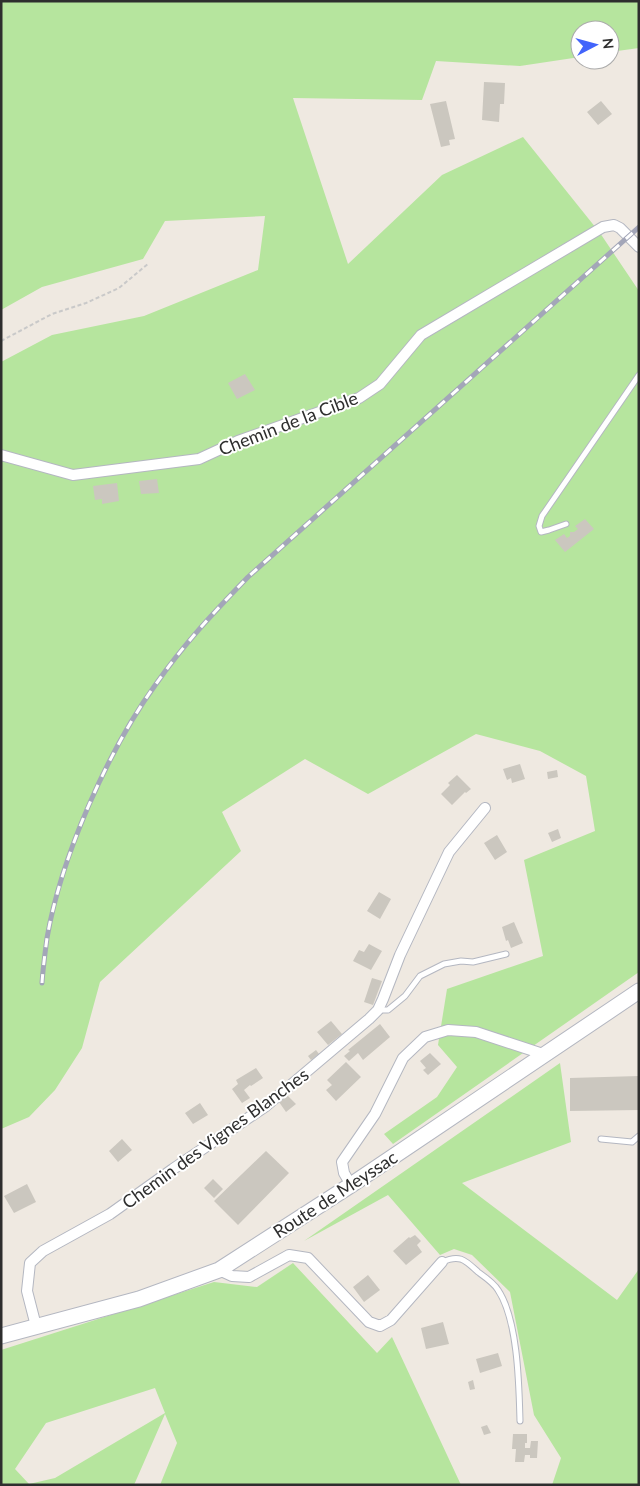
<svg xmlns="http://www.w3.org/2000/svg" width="640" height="1486" viewBox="0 0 640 1486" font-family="Lato,sans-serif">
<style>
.green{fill:#b6e59e;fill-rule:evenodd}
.building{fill:#cbc7bf}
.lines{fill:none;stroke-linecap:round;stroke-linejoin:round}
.lane-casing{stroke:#b4b7c1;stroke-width:7}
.street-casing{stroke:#b4b7c1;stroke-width:12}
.secondary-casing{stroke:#b4b7c1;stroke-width:17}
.path{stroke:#c9c9c9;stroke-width:2;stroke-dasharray:4 2.5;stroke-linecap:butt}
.lane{stroke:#fff;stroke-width:5}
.street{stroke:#fff;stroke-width:10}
.secondary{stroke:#fff;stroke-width:15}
.rail-casing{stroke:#a3a6b8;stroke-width:5}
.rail{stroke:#fff;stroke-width:3;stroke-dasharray:9;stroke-linecap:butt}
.labels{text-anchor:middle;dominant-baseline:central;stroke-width:4;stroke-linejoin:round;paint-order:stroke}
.street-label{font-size:18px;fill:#2e2e2e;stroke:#fff}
</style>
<rect width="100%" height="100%" fill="#efe9e1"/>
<path class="green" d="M1,1H639V48L610,52V30H580V57L520,66L436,61L422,100L293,98L348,264L442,175L523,137L600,233L639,291V972L393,1144L384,1134L437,1097L457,1067L438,1045L447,989L543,956L524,860L595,831L586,776L540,751L476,734L368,794L305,759L222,812L241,851L100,982L82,1048L55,1090L29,1117L1,1129V362L52,335L144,316L258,270L265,216L165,221L143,259L42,287L1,310Z
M560,1063L571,1142L462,1183L617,1300L639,1269V1485H552L561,1458L534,1415L510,1292L472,1255L454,1249L440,1255L388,1195L304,1241Z
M293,1263L377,1353L392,1337L461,1485H160L177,1443L165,1414L134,1485H1V1350L214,1282L257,1287ZM155,1388L165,1413L55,1478L29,1484L15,1469L46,1423Z"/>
<path class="building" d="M484,82L505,83L504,104H500L499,122L482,120Z
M446,101L455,139L449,140L450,145L441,147L430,104Z
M601,101L612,114L598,125L587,112Z
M245,374L255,390L237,399L228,383Z
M157,479L159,493L141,494L139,481Z
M117,483L119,501L102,504V499L95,500L93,486Z
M585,519L594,529L565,552L555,540L564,534L567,538L570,536V532H574L578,529L575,526Z
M520,764L525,779L512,783L511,778L507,780L503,769Z
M557,770L558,777L548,779L547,772Z
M457,775L471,789L466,793L465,792L452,805L441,794L450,785L448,783Z
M558,829L561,838L552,842L548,833Z
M497,835L507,852L495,860L484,843Z
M379,892L391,899L380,919L367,911Z
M514,922L523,943L511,948L508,940L506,941L502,927Z
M369,944L382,951L371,970L353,961L359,950L364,952Z
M372,978L382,981L373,1005L364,1002Z
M331,1021L342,1034L328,1045L317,1032Z
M380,1024L390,1037L363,1060L358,1053L349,1061L344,1056L350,1051L348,1050Z
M316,1050L319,1054L311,1060L308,1056Z
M430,1053L441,1064L428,1075L423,1070L426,1068L420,1061Z
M346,1062L361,1077L336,1101L326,1090L332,1085L327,1080Z
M256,1068L263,1078L251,1086L250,1085L244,1090L250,1098L242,1103L232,1089L238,1084L236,1080Z
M639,1076V1110L570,1111V1078Z
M287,1095L296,1104L286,1112L279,1102Z
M200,1103L208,1115L193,1124L185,1113Z
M122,1139L132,1150L118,1162L109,1151Z
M266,1151L289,1173L238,1225L214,1201Z
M213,1179L223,1189L214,1198L204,1188Z
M27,1184L36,1202L14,1213L4,1196Z
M415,1235L421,1241L417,1245L422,1252L406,1265L393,1251L409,1237L410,1238Z
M368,1275L380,1290L364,1302L353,1287Z
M443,1322L449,1344L426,1349L421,1328Z
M498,1353L502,1366L480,1373L476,1359Z
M473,1380L475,1389L470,1390L468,1382Z
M487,1425L491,1433L484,1435L481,1427Z
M513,1434H527V1443H525V1448H530L531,1441H538L537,1458H530V1455H525L524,1462H515L516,1449H512Z"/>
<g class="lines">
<g class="lane-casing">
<path id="lane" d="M566,524L549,530L541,532L539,526L542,516L639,375
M378,1010H388L405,996L420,976L444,964L461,961L473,962L506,954
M601,1139L632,1142L639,1136
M442,1262C460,1254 465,1260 478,1272C485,1277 494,1283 498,1290C518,1320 519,1385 520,1421"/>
</g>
<g class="street-casing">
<path id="street" d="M1,455L73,475L199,459L238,441L359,398L380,384L421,335L603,227L614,225L620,228L639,247
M351,1185L344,1173L342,1162L375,1114L403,1058L425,1037L448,1030L476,1032L543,1054
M219,1270L232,1276L249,1277L289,1255L308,1258L369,1322L380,1326L391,1320L442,1262
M36,1326L27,1291L30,1263L43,1251L110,1214L173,1169L266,1106L369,1019L378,1010L383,999L400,955L449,852L485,808"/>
</g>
<g class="secondary-casing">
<path id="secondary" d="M1,1336L139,1299L219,1270L351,1185L639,991"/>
</g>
<path class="path" d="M1,341L52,314L86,303L119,288L149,263"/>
<use href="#lane" class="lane"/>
<use href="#street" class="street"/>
<use href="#secondary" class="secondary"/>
<g class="rail-casing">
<path id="rail" d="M42,983C43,968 45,953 47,938C61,857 108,750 156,684C183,645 215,611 248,577L639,227"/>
</g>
<use href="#rail" class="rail"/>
</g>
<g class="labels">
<g class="street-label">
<text transform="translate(288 423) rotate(-21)">Chemin de la Cible</text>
<text transform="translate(215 1138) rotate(-36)">Chemin des Vignes Blanches</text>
<text transform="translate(335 1194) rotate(-33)">Route de Meyssac</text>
</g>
</g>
<rect width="640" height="1486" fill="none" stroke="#2e2e2e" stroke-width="5"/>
<g transform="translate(595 45) rotate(84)"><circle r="24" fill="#ffffff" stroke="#ababab"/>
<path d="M0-4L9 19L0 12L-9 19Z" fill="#4264fb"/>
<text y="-8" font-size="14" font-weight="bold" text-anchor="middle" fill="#2e2e2e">N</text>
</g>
</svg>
